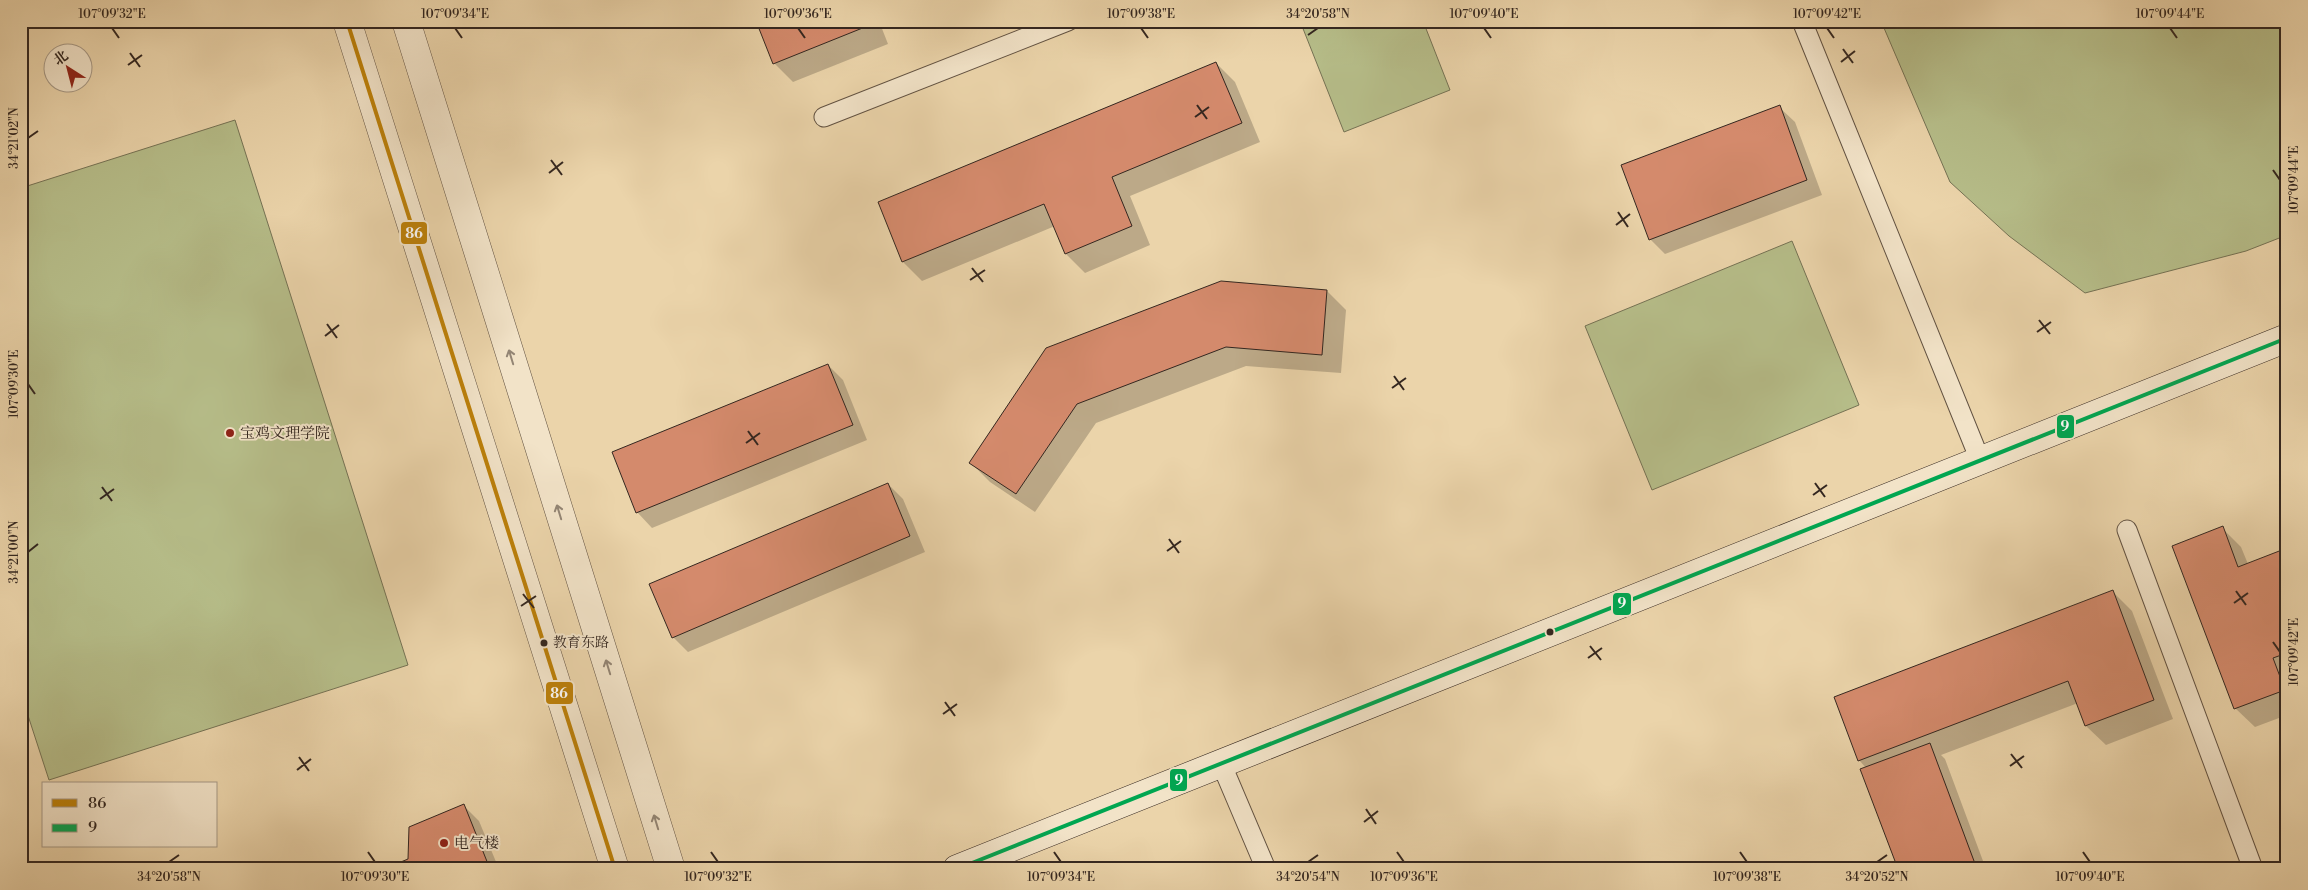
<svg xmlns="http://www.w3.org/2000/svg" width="2308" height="890" viewBox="0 0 2308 890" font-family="'Libre Bodoni','Noto Serif SC',serif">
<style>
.green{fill:#b6bd89;stroke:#757254}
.shadow{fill:#0003}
.building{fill:#d48a6c;stroke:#342720}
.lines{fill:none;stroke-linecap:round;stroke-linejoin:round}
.service-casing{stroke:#625242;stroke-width:21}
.tertiary-casing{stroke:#625242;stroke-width:29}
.secondary-casing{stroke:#342720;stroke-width:29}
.service{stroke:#f2e3c8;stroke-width:19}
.tertiary{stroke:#f2e3c8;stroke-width:28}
.secondary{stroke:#f2e3c8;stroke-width:28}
.bus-1-casing{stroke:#f2e3c8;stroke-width:8}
.bus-2-casing{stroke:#f2e3c8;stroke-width:8}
.bus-1{stroke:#bc800a;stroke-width:4}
.bus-2{stroke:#00a651;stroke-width:4}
.oneway{stroke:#938574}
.ticks{fill:none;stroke:#342720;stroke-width:2}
.poi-dot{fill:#8f2418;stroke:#f2e3c8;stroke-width:2}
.bus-dot{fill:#342720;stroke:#f2e3c8;stroke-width:2}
.labels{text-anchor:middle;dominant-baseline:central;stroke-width:4;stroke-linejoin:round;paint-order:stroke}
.bus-label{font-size:14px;fill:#342720;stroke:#f2e3c8;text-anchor:start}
.poi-label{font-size:15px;fill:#342720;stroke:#f2e3c8;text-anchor:start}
.line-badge{stroke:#f2e3c8;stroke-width:2}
.badge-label{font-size:14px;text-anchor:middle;font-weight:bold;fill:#fff}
.neatline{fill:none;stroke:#342720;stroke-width:2}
.ticks-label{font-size:12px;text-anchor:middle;fill:#342720}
</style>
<rect width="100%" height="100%" fill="#ebd4aa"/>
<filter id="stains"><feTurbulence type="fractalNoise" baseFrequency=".004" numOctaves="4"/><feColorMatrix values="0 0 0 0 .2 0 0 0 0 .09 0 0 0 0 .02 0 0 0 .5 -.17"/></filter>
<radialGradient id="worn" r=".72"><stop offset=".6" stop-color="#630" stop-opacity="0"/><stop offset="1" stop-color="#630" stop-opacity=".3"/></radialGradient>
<path class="green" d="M1300,21H1423L1450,90L1344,132Z
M1881,21H2287V235L2246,251L2085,293L2009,236L1950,182Z
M235,120L408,665L49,780L21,694V188Z
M1792,241L1859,405L1652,490L1585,326Z"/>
<path class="shadow" d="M757,21H879L888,44L793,82L774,63Z
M1216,63L1235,82L1260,142L1130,196L1150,245L1085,273L1066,254L1055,226L922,281L903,262L879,203Z
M1779,107L1795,122L1822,195L1665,254L1650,239Z
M1221,282L1327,291L1346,310L1341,373L1246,366L1096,423L1035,512L990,482L971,463Z
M828,365L843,380L867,440L652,528L637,512Z
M888,484L903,499L925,552L688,652L673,637Z
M2222,528L2241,547L2248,564L2287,549V715L2255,727L2235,708Z
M2113,592L2132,611L2173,719L2106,745L2086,726L2078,703L1941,755L1945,759L1986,869H1899L1866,768L1859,760Z
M464,806L479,821L499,869H387L409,860Z"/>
<path class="building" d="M756,21H869L870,25L773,64Z
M1216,62L1242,123L1112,177L1132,226L1065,254L1044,204L902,262L878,202Z
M1780,105L1807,180L1649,240L1621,165Z
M1221,281L1327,290L1322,355L1226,347L1077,404L1016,494L969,463L1046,348Z
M828,364L853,425L636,513L612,452Z
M888,483L910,536L672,638L649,584Z
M2223,526L2238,567L2287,548V653L2273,658L2285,690L2234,709L2172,546Z
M2113,590L2154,700L2085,726L2068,681L1858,761L1834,697Z
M1930,743L1977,869H1898L1860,769Z
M464,804L490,869H384L408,859L409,827Z"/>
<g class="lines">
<g class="service-casing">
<path id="service" d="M1802,21L1980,460
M824,117L1068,21
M2127,530L2253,869
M1221,763L1266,869"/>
</g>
<g class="tertiary-casing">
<path id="tertiary" d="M347,21L615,869
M406,21L671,869"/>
</g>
<g class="secondary-casing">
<path id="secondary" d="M957,869L2287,338"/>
</g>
<use href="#service" class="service"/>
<use href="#tertiary" class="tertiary"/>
<use href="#secondary" class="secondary"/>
<g class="bus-1-casing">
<path id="bus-1" d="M347,21L615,869"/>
</g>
<g class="bus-2-casing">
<path id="bus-2" d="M957,869L2287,338"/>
</g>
<use href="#bus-1" class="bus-1"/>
<use href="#bus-2" class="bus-2"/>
</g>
<defs><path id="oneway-shaft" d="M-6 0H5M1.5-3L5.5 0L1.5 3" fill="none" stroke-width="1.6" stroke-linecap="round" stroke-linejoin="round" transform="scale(1.25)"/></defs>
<g class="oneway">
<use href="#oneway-shaft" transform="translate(511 357) rotate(-107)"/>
<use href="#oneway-shaft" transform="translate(559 512) rotate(-107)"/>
<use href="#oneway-shaft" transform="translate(608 667) rotate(-107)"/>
<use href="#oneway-shaft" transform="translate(656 822) rotate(-107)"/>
</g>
<path class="ticks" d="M112,28L119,38M455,28L462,38M798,28L805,38M1141,28L1148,38M1484,28L1491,38M1827,28L1834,38M2170,28L2177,38M1308,35L1318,28M1843,49L1853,63M130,53L140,67M1841,62L1855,51M128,65L142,55M1197,105L1207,119M1195,117L1209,107M28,138L38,131M551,160L562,175M2273,170L2280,180M549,173L563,162M1618,212L1628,227M1616,225L1630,214M972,268L983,282M970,280L985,270M2039,320L2050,334M327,324L337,338M2037,332L2051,322M325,336L339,325M1394,376L1404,390M28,384L35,394M1392,388L1406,378M748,431L758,445M746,443L760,433M1815,483L1825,497M102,487L112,501M1813,495L1827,485M100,499L114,489M1169,539L1179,553M1167,551L1181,541M28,552L38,544M2236,591L2246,605M523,594L534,608M2234,603L2248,593M521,606L536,596M2273,642L2280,652M1590,646L1601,660M1588,658L1602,648M945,702L955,716M943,714L957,704M2011,754L2022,768M299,757L309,771M2010,766L2024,756M297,770L311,759M1366,809L1376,824M1364,822L1378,811M368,852L375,862M711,852L718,862M1054,852L1061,862M1397,852L1404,862M1740,852L1747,862M2083,852L2090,862M169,862L179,855M1308,862L1318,855M1877,862L1887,855"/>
<g class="poi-dot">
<circle cx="230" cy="433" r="5"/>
<circle cx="444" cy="843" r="5"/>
</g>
<g class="bus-dot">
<circle cx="1550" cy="632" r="4.5"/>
<circle cx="544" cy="643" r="4.5"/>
</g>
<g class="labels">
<g class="bus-label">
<text x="553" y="643">教育东路</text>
</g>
<g class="poi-label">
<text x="240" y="433">宝鸡文理学院</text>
<text x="454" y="843">电气楼</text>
</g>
</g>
<g class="line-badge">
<rect x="400" y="221" width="28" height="24" rx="5" fill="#bc800a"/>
<rect x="2056" y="414" width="19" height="25" rx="5" fill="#00a651"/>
<rect x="1612" y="592" width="20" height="24" rx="5" fill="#00a651"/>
<rect x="545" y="681" width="29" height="24" rx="5" fill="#bc800a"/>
<rect x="1169" y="768" width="19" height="24" rx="5" fill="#00a651"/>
</g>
<g class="badge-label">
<text x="414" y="238">86</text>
<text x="2065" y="431">9</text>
<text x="1622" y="608">9</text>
<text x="559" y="698">86</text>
<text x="1179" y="785">9</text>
</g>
<rect width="2308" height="890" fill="none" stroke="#ebd4aa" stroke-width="55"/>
<rect x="42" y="782" width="175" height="65" fill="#f2e3c8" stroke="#a69885"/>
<rect x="52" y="799" width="25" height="8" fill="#bc800a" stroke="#a69885"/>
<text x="88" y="808" font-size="15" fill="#342720">86</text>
<rect x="52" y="824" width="25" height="8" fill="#00a651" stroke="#a69885"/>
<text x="88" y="832" font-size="15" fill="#342720">9</text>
<g transform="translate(68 68) rotate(324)"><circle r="24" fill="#f2e3c8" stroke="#a69885"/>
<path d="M0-4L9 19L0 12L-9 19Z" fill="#8f2418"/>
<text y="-8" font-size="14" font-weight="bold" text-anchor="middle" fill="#342720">北</text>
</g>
<rect x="28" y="28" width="2252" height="834" class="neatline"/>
<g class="ticks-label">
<text x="112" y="18">107°09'32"E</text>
<text x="455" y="18">107°09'34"E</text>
<text x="798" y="18">107°09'36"E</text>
<text x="1141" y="18">107°09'38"E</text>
<text x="1318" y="18">34°20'58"N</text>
<text x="1484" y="18">107°09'40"E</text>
<text x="1827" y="18">107°09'42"E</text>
<text x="2170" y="18">107°09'44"E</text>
<text transform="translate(14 138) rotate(-90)" y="4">34°21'02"N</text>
<text transform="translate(2294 180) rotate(-90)" y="4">107°09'44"E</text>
<text transform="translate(14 384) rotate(-90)" y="4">107°09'30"E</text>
<text transform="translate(14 552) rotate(-90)" y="4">34°21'00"N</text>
<text transform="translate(2294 652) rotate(-90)" y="4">107°09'42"E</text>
<text x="169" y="881">34°20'58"N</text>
<text x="375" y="881">107°09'30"E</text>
<text x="718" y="881">107°09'32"E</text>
<text x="1061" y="881">107°09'34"E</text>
<text x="1308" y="881">34°20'54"N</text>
<text x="1404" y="881">107°09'36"E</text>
<text x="1747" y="881">107°09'38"E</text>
<text x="1877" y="881">34°20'52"N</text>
<text x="2090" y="881">107°09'40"E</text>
</g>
<rect width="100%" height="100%" filter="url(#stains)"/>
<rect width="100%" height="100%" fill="url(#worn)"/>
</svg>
